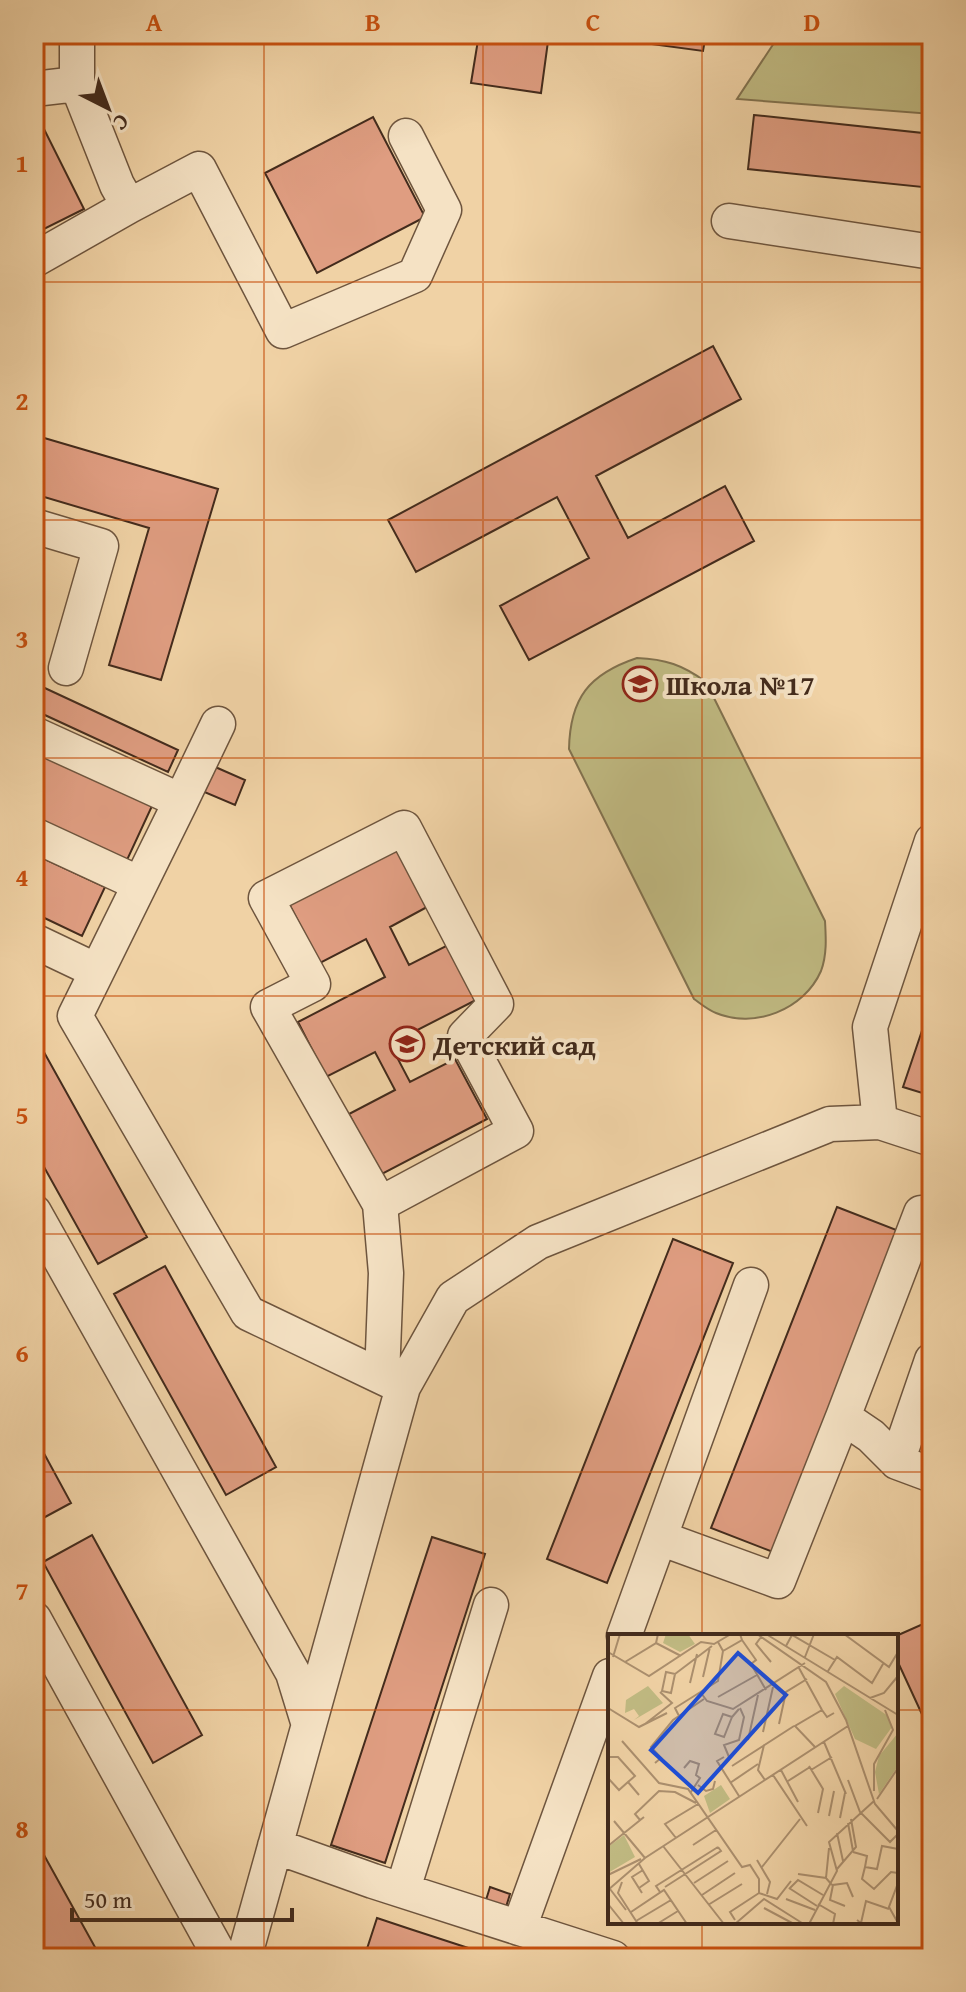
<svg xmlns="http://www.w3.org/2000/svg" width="966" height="1992" viewBox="0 0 966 1992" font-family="'Gentium Book Plus',serif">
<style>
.green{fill:#c0ba82;stroke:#82724f;stroke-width:2}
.building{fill:#df9d81;stroke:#432b1c;stroke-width:2}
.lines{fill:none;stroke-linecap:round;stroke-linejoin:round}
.minor-casing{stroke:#6e553e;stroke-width:37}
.minor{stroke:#f5e2c4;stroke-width:34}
.grid{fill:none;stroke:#c7500f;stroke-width:2;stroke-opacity:0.55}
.labels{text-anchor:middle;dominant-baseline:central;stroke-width:8;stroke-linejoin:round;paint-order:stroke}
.poi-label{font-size:28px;font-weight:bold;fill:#432b1c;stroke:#f5e2c4;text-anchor:start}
.inset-road{fill:none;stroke:#ab8f6e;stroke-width:2}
.view{fill:#1d4ed8;fill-opacity:0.15;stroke:#1d4ed8;stroke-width:4}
.inset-edge{fill:none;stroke:#432b1c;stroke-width:4}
.neatline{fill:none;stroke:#c7500f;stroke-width:3}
.grid-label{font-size:26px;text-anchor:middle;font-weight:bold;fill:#c7500f}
</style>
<rect width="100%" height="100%" fill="#f0d2a5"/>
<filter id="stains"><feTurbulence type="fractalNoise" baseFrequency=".0025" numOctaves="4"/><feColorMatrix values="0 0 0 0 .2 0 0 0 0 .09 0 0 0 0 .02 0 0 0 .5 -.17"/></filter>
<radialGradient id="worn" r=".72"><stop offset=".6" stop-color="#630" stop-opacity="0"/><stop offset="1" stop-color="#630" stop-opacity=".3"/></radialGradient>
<path class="green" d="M865,34L932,35V114L737,99L778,37L864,41Z
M637,658C665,659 683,665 706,682L825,921C826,938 827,955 821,971C804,1010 754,1029 716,1013C708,1010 701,1004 694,999L569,749C570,698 589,674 637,658Z"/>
<path class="building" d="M479,34H549L541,93L471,83Z
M653,34H706L703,51L651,44Z
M34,114L37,115L84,209L34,234Z
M754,115L932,134V188L748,169Z
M373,117L425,217L317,273L265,173Z
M713,346L741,399L596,476L628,538L725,486L754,541L529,660L500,606L589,558L557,497L416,572L388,520Z
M34,435L218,489L161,680L109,665L149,528L34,494Z
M34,683L178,750L168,772L34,710Z
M34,751L152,806L127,860L34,817Z
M213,766L245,780L235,805L202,791Z
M396,848L427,907L390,927L409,965L448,945L476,1000L390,1044L410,1082L455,1059L487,1119L380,1175L349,1114L395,1090L375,1052L326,1077L298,1022L385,977L366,939L320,963L289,904Z
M34,854L105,887L82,936L34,913Z
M932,1001V1096L903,1087Z
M35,1036L147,1237L98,1264L34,1149Z
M837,1207L899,1231L773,1552L711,1528Z
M673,1239L733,1263L607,1583L547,1559Z
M165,1266L276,1467L226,1495L114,1294Z
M34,1435L71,1503L34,1523Z
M92,1535L202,1735L153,1763L43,1562Z
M432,1537L485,1554L385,1863L331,1845Z
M932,1620V1736L896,1658V1636Z
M34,1837L101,1958H36L34,1955Z
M490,1887L510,1894L506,1907L486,1900Z
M377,1918L410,1929L499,1958H364Z"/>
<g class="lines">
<g class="minor-casing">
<path id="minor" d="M77,34V84L117,185L129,206L199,169L283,331L415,275L444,210L406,136
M34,89L77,84
M729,221L932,252
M34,260L129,206
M34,526L101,546L66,668
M34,734L181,801L75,1016L248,1313L382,1377
M181,801L218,724
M34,835L140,884
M34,941L97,971
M880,1122L870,1027L932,841
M380,1204L268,1007L313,984L266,898L404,828L496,1004L465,1036L516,1131L380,1204L386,1273L382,1377L403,1387
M34,1212L293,1673L309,1725
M932,1360L897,1462L932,1475
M897,1462L871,1436L843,1417L921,1213
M660,1538L778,1581L843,1417
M34,1619L221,1958
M624,1636L751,1285
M275,1846L373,1881L613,1958
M403,1889L491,1605
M519,1928L610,1676
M244,1958L403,1387L453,1298L538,1242L830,1124L880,1122L932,1139"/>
</g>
<use href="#minor" class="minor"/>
</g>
<path class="grid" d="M264,34V1958M483,34V1958M702,34V1636M34,282H932M34,520H932M34,758H932M34,996H932M34,1234H932M34,1472H932M34,1710H610M896,1710H932M702,1922V1958"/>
<defs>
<g id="school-ring" transform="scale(1.8)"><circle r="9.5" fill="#f5e2c4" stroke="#8f2418" stroke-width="1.5"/><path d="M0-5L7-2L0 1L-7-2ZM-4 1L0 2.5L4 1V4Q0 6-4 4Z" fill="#8f2418"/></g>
</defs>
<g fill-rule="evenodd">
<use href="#school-ring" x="640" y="684"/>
<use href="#school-ring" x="407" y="1044"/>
</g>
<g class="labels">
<g class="poi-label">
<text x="666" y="684">Школа №17</text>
<text x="433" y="1044">Детский сад</text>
</g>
</g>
<g transform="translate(608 1634)">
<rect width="290" height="290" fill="#f0d2a5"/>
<path d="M58,0H80L87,10L72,18L55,9ZM40,52L55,69L26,86L31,82L26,75L17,79L18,66ZM236,52L280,82L284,93L268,115L247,105L227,60ZM290,99V132L271,160L267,138L271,122ZM113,151L122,165L102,179L96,162ZM16,201L27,223L0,239V213Z" fill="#c0ba82"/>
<path class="inset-road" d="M149,0L218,48L238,86L267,170L290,197M158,0L290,81M236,0L281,33L290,18M153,3L148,10L163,28M134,6L148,26L143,30L158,56M48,9L73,22M178,12L184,1L227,26M115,17L134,6L132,0M0,18L41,42L93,8L106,10L123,0M5,23L12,0M197,23L206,0M17,28L48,9L50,0M191,34L214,76M220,37L229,23L264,49L275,30M67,40L63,59L54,57L58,38L67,40L104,12M95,43L102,13M82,49L89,20M93,59L99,67L125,75L197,29M110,63L149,41M262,64L276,59L290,42M0,74L31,93L59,79M71,82L67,74L110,47L115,17L110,8M124,83L116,103L107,100L115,80L124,83L131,75M37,90L64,69L52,58M171,90L178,58L199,45M155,98L165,53M140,106L150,61M14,107L51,149L80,155L134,233L142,231L151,245V259M216,108L238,160M156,111L150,136L157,146M207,113L187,92L214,76L219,83L226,79M0,123H10L27,142L20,148M116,123L109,127L131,162M121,123L116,111L131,106L136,83L132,74M47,129L53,124L43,113L65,86L96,65M124,132L186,92M201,132L215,155L210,179M76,134L82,127L91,130L88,141L92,144L83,158M173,136L190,168M203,136L224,123M165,141L199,192M0,144L11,156L20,148L31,161M240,146L252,178L282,208L290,200M180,147L202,133M122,149L150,130M90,151L98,157L105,155L107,147M266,157V130L285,96L277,76M269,165L290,134M221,182L226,157M232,184L237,159M32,186L27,180L51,157L67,158L88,169M6,187L37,224M240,189L245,217M229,199L235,227M68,204L57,190L90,170M85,211L108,196M0,212L36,183M55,212L116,290M290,215L274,212L269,235L257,233L254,245L266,255L283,238L290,239M245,218L259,222L257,233M149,226L162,248L159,260M154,233L192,185M229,235L248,213L243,185M190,240L218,244L224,251M0,241L33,225M218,244L221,214M14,248L10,259L30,290M86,249L120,227M290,249L281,273L290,289M57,253L113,217L110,213M31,254L41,247L31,230M181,254L209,272M2,255L18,276M181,255L190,246L215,261M0,256L37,224L240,92M52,258L48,252L110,213M34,259L24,243L35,236M94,261L127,239M178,265L207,276M0,270L16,290M210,270L227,280L225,290M100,271L134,250M237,272L222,266L225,251L239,249L245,263M156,274L186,290M23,278L56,256L79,290M127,286L122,278L151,259L169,265L183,247M249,286L253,289L258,267L281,275M28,287L63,266M49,290L70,277M127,290L156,265L194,289M201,290L229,237L221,208L266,167"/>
<path class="view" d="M130,19L178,61L90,159L43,116Z"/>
<rect width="290" height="290" class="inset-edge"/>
</g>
<rect width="966" height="1992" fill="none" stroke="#f0d2a5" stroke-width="88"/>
<g transform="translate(108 108) rotate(138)" stroke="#f5e2c4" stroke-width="6" paint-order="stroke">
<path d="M0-6L14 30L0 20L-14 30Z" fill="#432b1c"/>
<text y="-12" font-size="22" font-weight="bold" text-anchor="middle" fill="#432b1c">С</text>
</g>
<path d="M72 1908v12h220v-12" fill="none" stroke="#432b1c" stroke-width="4"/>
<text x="84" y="1908" font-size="24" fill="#432b1c" stroke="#f5e2c4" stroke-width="6" paint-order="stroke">50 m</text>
<rect x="44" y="44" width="878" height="1904" class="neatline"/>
<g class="grid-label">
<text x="154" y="31">A</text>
<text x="373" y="31">B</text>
<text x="593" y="31">C</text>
<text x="812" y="31">D</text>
<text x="22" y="172">1</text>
<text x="22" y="410">2</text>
<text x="22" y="648">3</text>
<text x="22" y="886">4</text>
<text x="22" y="1124">5</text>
<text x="22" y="1362">6</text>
<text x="22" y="1600">7</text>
<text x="22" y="1838">8</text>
</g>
<rect width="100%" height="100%" filter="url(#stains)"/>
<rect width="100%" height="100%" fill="url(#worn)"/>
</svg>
